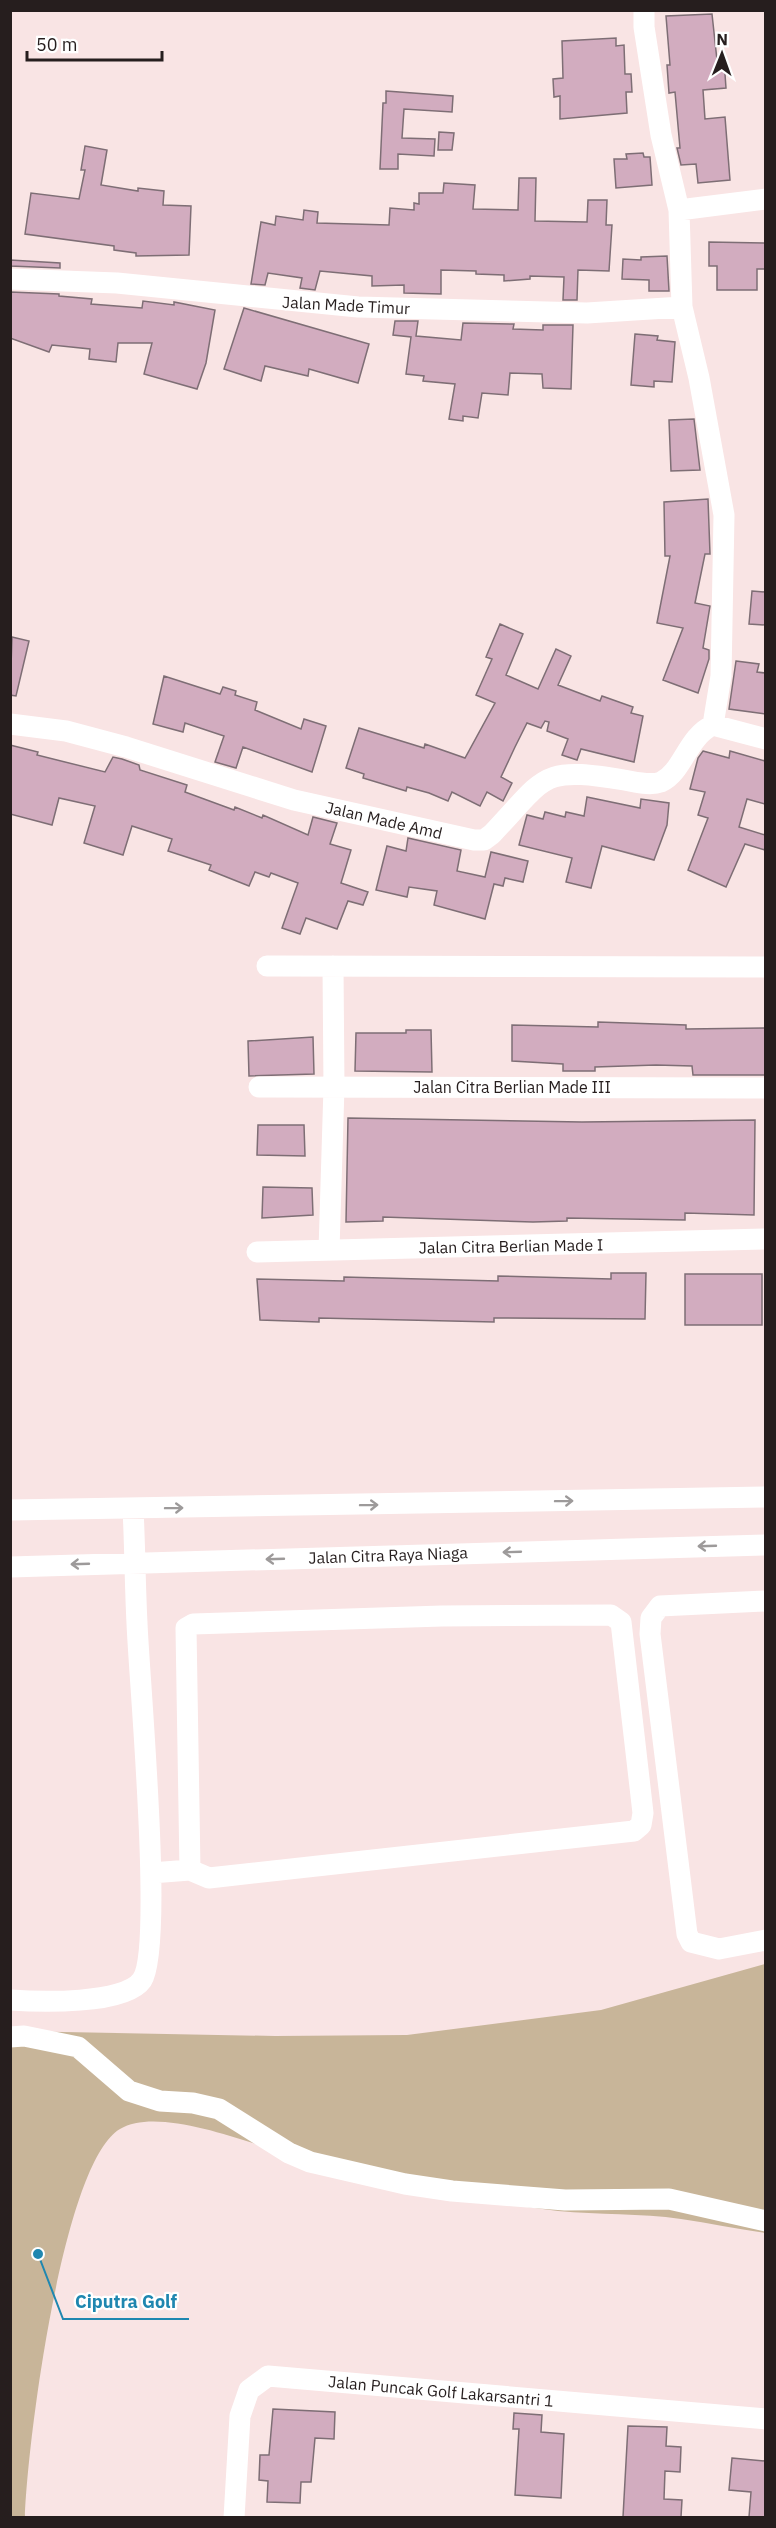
<svg xmlns="http://www.w3.org/2000/svg" width="776" height="2528" viewBox="0 0 776 2528" font-family="'IBM Plex Sans',sans-serif">
<style>
.green{fill:#c8b599}
.building{fill:#d2acbf;stroke:#7e6e75;stroke-width:1.5}
.lines{fill:none;stroke-linecap:round;stroke-linejoin:round}
.minor{stroke:#fff;stroke-width:21}
.oneway{stroke:#9d9a9a}
.labels{text-anchor:middle;dominant-baseline:central;stroke-width:4.5;stroke-linejoin:round;paint-order:stroke}
.street-label{font-size:16px;fill:#261e1e;stroke:#fff}
.leader{fill:none;stroke:#1f87b0;stroke-width:2}
.callout-dot{fill:#1f87b0;stroke:#fff;stroke-width:2}
.callout-label{font-size:18px;text-anchor:middle;font-weight:bold;fill:#1f87b0;stroke:#fff;stroke-width:4.5;stroke-linejoin:round;paint-order:stroke}
</style>
<rect width="100%" height="100%" fill="#f9e4e4"/>
<path class="green" d="M765,1964V2233C737,2229 709,2223 681,2219C640,2213 599,2215 558,2211C514,2206 469,2199 425,2192C385,2185 345,2171 306,2160C261,2148 161,2104 120,2129C62,2163 27,2447 25,2517L11,2518V2031L275,2036L407,2035L601,2010Z"/>
<path class="building" d="M712,14L717,60H724L726,88L703,90L705,119L725,117L730,180L698,183L696,164L681,165L677,148H680L675,92L669,93L667,65H670L666,16Z
M616,38V46L624,45L625,74H631L632,92H626L627,113L560,119V96L554,97L553,79L563,78L562,41Z
M386,91L453,96L452,112L404,109L402,138L435,139L434,156L398,154V169H380L383,103H386Z
M439,132L454,133L452,150H438Z
M85,146L107,150L101,185L138,191V188L164,191L163,205L191,206L189,255L136,256V253L114,250V246L25,234L31,193L79,199L85,170H81Z
M643,153L644,157H650L652,185L616,188L614,159H627L626,154Z
M519,178H536L535,221L587,222L588,200H607L606,225H612L609,271L578,270L577,300H563L564,277L530,276V279L504,281V275L476,274V271L441,270V294L404,293V285L372,286V276L320,271L315,290L300,288L302,278L268,273L265,285L251,284L261,222L275,225L276,216L303,220L304,210L318,212L317,223L389,225L390,208L414,210V203L419,204V193H443L444,183L475,185L473,209L518,210Z
M709,242L765,243V269H757V290H717V266H709Z
M667,256L669,291H649V280L622,279L623,259L641,260V257Z
M10,260L60,263V268L10,266Z
M10,292L59,294V296L92,299L91,304L142,308L143,301L174,305V302L215,310L206,363L197,389L144,374L152,343H118L116,362L89,359L90,349L52,345L49,352L10,338Z
M244,308L369,344L358,383L309,369L308,376L265,366L261,381L224,369Z
M395,321H418L416,336L461,340L463,323L514,324L513,329L543,330V325H573L571,389L543,388L542,374L510,373L508,395L482,393L478,418L463,416V421L449,419L455,384L423,381L424,376L406,374L411,337L393,335Z
M635,334L658,336L657,340L675,342L672,382L654,381V387L631,385Z
M694,419L700,470L671,471L669,420Z
M708,499L710,554H705L695,603L710,606L703,648L709,650V659L698,693L663,680L683,628L657,623L670,556H665L664,502Z
M752,591L765,592V625L749,624Z
M500,624L523,634L506,675L538,689L556,649L571,656L558,685L600,701L602,696L633,707L631,713L643,716L634,762L581,749L577,760L562,755L568,739L547,731L549,722L545,721L541,728L527,723L515,747L501,777L512,783L503,801L487,792L480,806L452,792L448,801L429,793L407,787L406,791L363,778L364,774L346,768L359,728L424,748L425,744L465,758L495,703L476,695L492,659L486,657Z
M12,637L29,641L16,696L10,695Z
M736,661L759,664L757,672L765,673V714L729,709Z
M164,676L220,694L223,687L236,691L235,695L257,702L255,710L301,729L304,719L326,726L312,772L243,747L236,768L215,762L224,736L185,723L183,732L153,724Z
M10,745L38,752L37,755L105,772L113,757L122,759L139,765L140,770L187,785L185,792L234,810L235,807L262,818L263,815L308,835L313,817L337,823L330,844L351,850L341,883L368,892L363,905L348,901L337,929L306,918L300,934L282,928L298,883L271,873L269,877L255,872L249,886L209,870L211,865L168,851L172,839L132,826L123,855L84,843L95,806L59,798L52,825L10,814Z
M703,751L729,758L730,751L765,761V804L747,799L739,827L765,835V850L745,844L726,887L688,870L708,818L698,815L705,792L690,789L698,758Z
M587,797L640,808L641,799L669,803L667,825L654,860L602,846L591,888L566,882L572,858L519,845L527,815L543,819L545,812L565,817L566,812L584,816Z
M408,838L461,850L457,871L485,877L491,852L528,861L523,882L505,878L503,886L494,884L485,919L434,905L437,891L409,887L407,897L376,890L387,846L406,851Z
M598,1022L686,1025V1029L765,1028V1075H693L692,1066L656,1065L595,1067V1071H563V1064L512,1061V1025L598,1027Z
M406,1030H431L432,1072L355,1071L356,1033H406Z
M313,1037L314,1074L249,1076L248,1041Z
M348,1118L582,1122L755,1120L754,1215L685,1213V1220L567,1218V1221L533,1222L383,1217V1221L346,1222Z
M258,1125H304L305,1156L257,1155Z
M263,1187L312,1188L313,1215L262,1218Z
M611,1273H646L645,1319L494,1318V1322L319,1318V1322L260,1320L257,1279L344,1281V1277L498,1281V1276L611,1279Z
M685,1274H762V1325H685Z
M273,2409L335,2412L334,2439L315,2438L311,2482H301L300,2503L267,2502L268,2481L259,2480L260,2455H269Z
M514,2413L542,2415L541,2432L564,2434L561,2498L515,2495L519,2429H513Z
M628,2426L667,2427L666,2446L681,2447L680,2472L665,2471L664,2499L682,2500L681,2517H623Z
M732,2458L765,2461V2517H749L751,2492L729,2490Z"/>
<g class="lines">
<path class="minor" d="M644,10V27L661,135L679,210L682,307L699,378L724,515L721,676L713,725
M679,210L766,199
M10,279L117,283L358,307L587,313L682,307
M10,724L66,731L126,747L294,800L474,840H484L492,834C547,776 540,766 624,780C636,782 650,786 661,782C683,772 687,737 713,725
M713,725L766,739
M267,966L766,967
M259,1087L766,1088
M329,1250L334,1087L333,966
M257,1252L766,1239
M10,1510L766,1497
M10,1567L766,1545
M766,1601L660,1606L651,1618L650,1634L687,1934L691,1942L719,1949L766,1940
M151,1873L190,1870L209,1878L634,1831L641,1825L643,1813L621,1622L611,1615L442,1616L193,1624L186,1628L190,1870
M10,2000C38,2002 125,2005 142,1980C164,1947 139,1678 137,1623C135,1585 135,1547 133,1509
M10,2037L24,2036L78,2047L129,2091L160,2101L193,2103L219,2109L289,2153L310,2162L405,2184L452,2191L565,2200L669,2199L766,2221
M234,2518L240,2416L249,2390L268,2376L766,2419"/>
</g>
<defs><path id="oneway-shaft" d="M-6 0H5M1.5-3L5.5 0L1.5 3" fill="none" stroke-width="1.6" stroke-linecap="round" stroke-linejoin="round" transform="scale(1.5)"/></defs>
<g class="oneway">
<use href="#oneway-shaft" transform="translate(564 1501) rotate(-1)"/>
<use href="#oneway-shaft" transform="translate(369 1505) rotate(-1)"/>
<use href="#oneway-shaft" transform="translate(174 1508) rotate(-1)"/>
<use href="#oneway-shaft" transform="translate(707 1546) rotate(178)"/>
<use href="#oneway-shaft" transform="translate(512 1552) rotate(178)"/>
<use href="#oneway-shaft" transform="translate(275 1559) rotate(178)"/>
<use href="#oneway-shaft" transform="translate(80 1564) rotate(178)"/>
</g>
<g class="labels">
<g class="street-label">
<text transform="translate(346 305) rotate(3)">Jalan Made Timur</text>
<text transform="translate(384 820) rotate(13)">Jalan Made Amd</text>
<text x="512" y="1087">Jalan Citra Berlian Made III</text>
<text transform="translate(511 1246) rotate(-1)">Jalan Citra Berlian Made I</text>
<text transform="translate(388 1555) rotate(-2)">Jalan Citra Raya Niaga</text>
<text transform="translate(441 2391) rotate(5)">Jalan Puncak Golf Lakarsantri 1</text>
</g>
</g>
<path class="leader" d="M38 2254L63 2319H189"/>
<circle class="callout-dot" cx="38" cy="2254" r="6"/>
<g class="callout-label">
<text x="126" y="2308">Ciputra Golf</text>
</g>
<rect width="776" height="2528" fill="none" stroke="#261e1e" stroke-width="24"/>
<g transform="translate(722 54) rotate(1)" stroke="#ffffff" stroke-width="4.5" paint-order="stroke">
<path d="M0-4.5L10 22L0 15L-10 22Z" fill="#261e1e"/>
<text y="-9" font-size="16" font-weight="bold" text-anchor="middle" fill="#261e1e">N</text>
</g>
<path d="M27 51v9h135v-9" fill="none" stroke="#261e1e" stroke-width="3"/>
<text x="36" y="51" font-size="18" fill="#261e1e" stroke="#ffffff" stroke-width="4.5" paint-order="stroke">50 m</text>
</svg>
